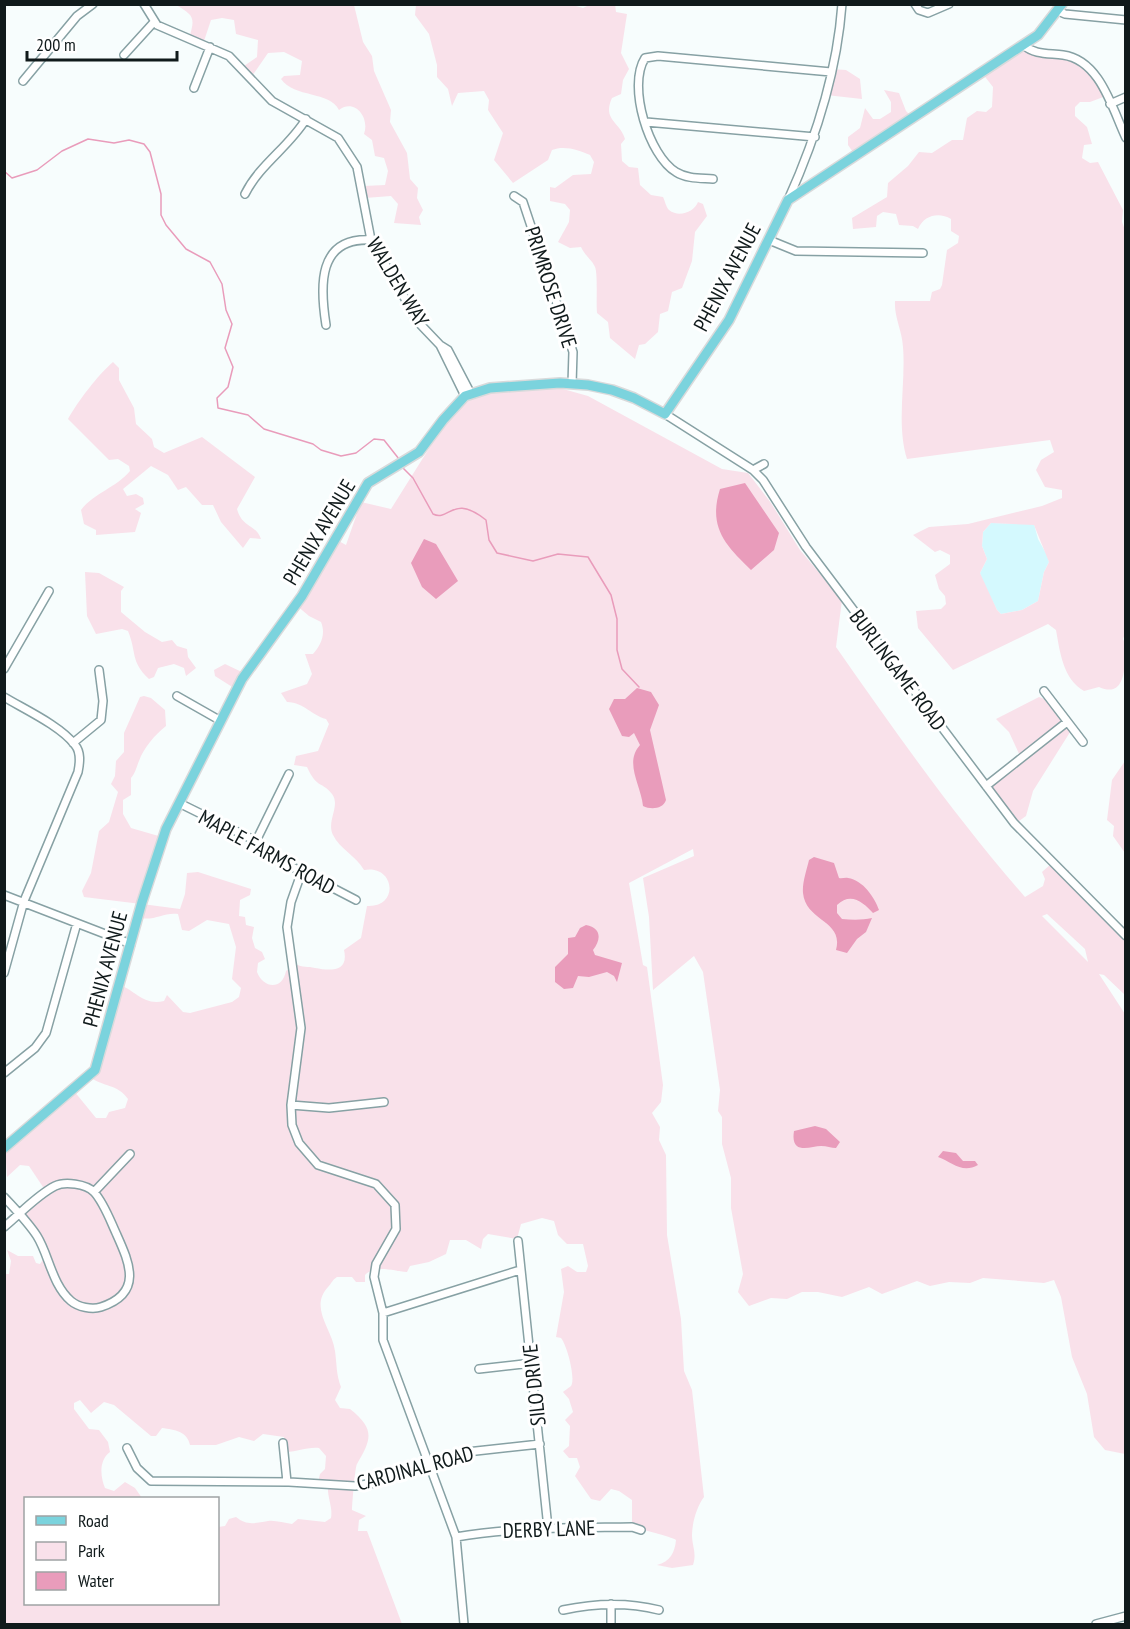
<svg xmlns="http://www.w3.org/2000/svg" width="1130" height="1629" viewBox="0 0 1130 1629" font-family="'PT Sans Narrow',sans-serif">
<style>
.built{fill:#d4f9fe}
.green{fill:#f9e1ea;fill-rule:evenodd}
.water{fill:#e99cbb}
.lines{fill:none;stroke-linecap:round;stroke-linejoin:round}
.stream{stroke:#e99cbb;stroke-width:1.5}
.minor-casing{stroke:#87a1a4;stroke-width:10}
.major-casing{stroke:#d9dadb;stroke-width:12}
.minor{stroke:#fff;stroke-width:7}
.major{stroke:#7bd3dd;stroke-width:9}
.labels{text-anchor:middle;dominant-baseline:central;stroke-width:6;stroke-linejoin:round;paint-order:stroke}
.street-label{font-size:21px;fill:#101a1b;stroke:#fff}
</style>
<rect width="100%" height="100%" fill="#f7fdfd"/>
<path class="built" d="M991,523L1034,524L1038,539L1047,555L1049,562L1044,572L1038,601L1022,610L1001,614L997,610L982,580L980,573L987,559L982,546L983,532Z"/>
<path class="green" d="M176,5H354L363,42L372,56L374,71L391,110L390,122L407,153L410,179L418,188L417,198L423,210L419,217L421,225L394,223L398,204L391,196L365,198L364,186L385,185L388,171L384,158L375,156L372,140L364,134C370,118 355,98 339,110C330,91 294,98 281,79L284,76L300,75L302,61L284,52L268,53L250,79L241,68L257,57L258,40L236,34L234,20L222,18L211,20L203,44L189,38C196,17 193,15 176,5Z
M416,5L569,4L583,8L589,5L615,4L616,12L627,14L621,53L629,69L623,80L621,94L612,98C602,120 620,122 625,139L621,144L622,161L629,167L638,168L640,185L651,195L663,197C665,201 666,207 669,210C679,218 694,212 698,202L703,204L707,216L695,232L692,261L682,288L672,292L668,311L660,314L658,332L645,344L639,345L635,359L610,338L608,322L597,313C596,303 598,274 595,267C593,261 585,256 581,247L570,248L558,242L569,222L570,210L565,204L550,201V187L555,188L573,175L591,174L594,162L590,155C579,150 564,145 552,150L548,160L513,183L494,160L503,133L488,110L489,100L484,91L458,93L452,106L448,89L437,77V65L429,34L415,15Z
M1022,46L1084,61L1106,96L1090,102H1080L1075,107V116L1087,127L1092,144L1084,145L1082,158L1090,163L1098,162L1123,210L1122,222L1126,233V631L1123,639L1125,643C1125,660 1128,700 1099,687L1084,691C1063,679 1060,652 1056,630L1048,624L953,670L918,628L916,611L941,609L946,604L945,596L939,589L935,575L950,564V555L940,550L935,552L913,535L929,527L968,524L1042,506L1062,498V490L1045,487L1036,470L1041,460L1054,452L1050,440L907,459C896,424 906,382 903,347C902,330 894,317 895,301H930L932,292L940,289L942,285L947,250L958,243L959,236L951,231V219C939,212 924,215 918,229L913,226L899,225L896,214L883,212L877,216L876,227L853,229L852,218L887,197L888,183L908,166L919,152L932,153L952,140H963L967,118L977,111L986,112L992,107L993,87L982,73ZM991,523L1034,525L1049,562L1044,572L1038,601L1022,610L1001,614L997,610L980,573L987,559L982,546L983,532Z
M831,69L846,70L860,79L862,99L826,95Z
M884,90L899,93L906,111L913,118L855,155L848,145V137L860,128L865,108L873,119H880L891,112V102Z
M113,362L119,368V380L134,408L136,424L152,439L154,447L164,453L202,437L255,477L237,509C242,528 256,524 261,539L250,538L243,548L221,522L213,505H202L186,487L178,490L168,475L151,466L123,489L127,496L136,494L143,498L144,504L135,509L141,513L135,532L96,535V530L84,524L81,510C95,492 116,488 130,471L129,466L118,459L109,460L68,419C78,401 98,375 113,362Z
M556,387L588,396L722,469L748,473L771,503L800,550L842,600L836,647C896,733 956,818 1025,897L1043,886L1045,879L1042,872L1051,864L1059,872L1069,870V882L1125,934V995L1104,975L1099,974L1125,1014V1454L1105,1450L1094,1437L1087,1394L1072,1357L1061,1297L1054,1280L1044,1283L983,1278L970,1283L949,1282L930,1286L917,1281L882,1294L869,1287L842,1297L818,1292H802L787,1299L771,1298L749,1306L738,1292L743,1274L731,1208V1178L722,1144V1117L718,1111L720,1090L703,972L694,956L653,990L649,917L643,878L694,856L693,849L629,883L643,965L647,967L663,1085L661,1102L652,1113L660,1127L659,1140L666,1155L667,1235L681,1319L684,1371L692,1390L704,1497C697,1506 692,1523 692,1535C692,1546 697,1553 693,1565L672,1568L657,1565C670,1562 675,1552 676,1540C672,1537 637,1528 632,1527V1500L619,1491L611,1489L600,1501L591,1499L575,1476L580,1467L577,1458H569L563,1451L569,1446L570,1426L565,1420L573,1412L569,1399L563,1392C564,1391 570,1387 571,1386C576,1379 567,1345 561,1338L556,1337L564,1292L561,1269L568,1266L577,1272H586L588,1266L583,1244H567L558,1235L554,1221L542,1218L521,1224L517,1239L488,1234L483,1239L481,1249L466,1240H450L446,1254L429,1262L410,1266L407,1272C394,1271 375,1264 365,1275V1282H356L352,1277H337C332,1280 332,1283 328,1287C309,1308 332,1328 335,1351C337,1365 336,1374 341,1387L335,1400L340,1408L350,1409C377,1430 370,1441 357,1464C355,1466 352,1506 352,1510L366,1516L359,1520L358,1531H367L402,1624H5V1274H9L11,1261L7,1250L18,1256H33L36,1263L40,1264L46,1255L19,1215L45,1190L29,1166L20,1165L7,1177L5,1148L74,1091L96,1118H106L109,1112L125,1108L128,1099C118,1084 103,1087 90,1077L120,985C136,991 144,1006 164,1001L167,995L183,1012L190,1013L232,1002L239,997L241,988L232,979L236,947L229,924L207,920L189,931L182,930L178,914C164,912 155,921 140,918L142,904L180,909L185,894L187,873L198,872L251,889L250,895L240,900L239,916L245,917L246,925L254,927L252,938L255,948L262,952L265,959L258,963L257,972C263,988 282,991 286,971L296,964C302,968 308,966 315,968C331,971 349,972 344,950L361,938L367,906C400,908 395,864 364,870C356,856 340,849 333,835C326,821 341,806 332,794C322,781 317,789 307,767L294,765L296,756L318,751L329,724L326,719C311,715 305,703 287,702L281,693L307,684L312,674L305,654H313C321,645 326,634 321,622L309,616L296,605L335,539L346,545L361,502L391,509L460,399L492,392ZM1047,914L1085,949L1088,962L1042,916ZM80,1400L91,1413L104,1402L114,1405L151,1436H156L162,1428C175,1430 187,1431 190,1445H216L239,1437L254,1441L263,1434L284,1437L286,1452C298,1452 306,1447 319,1448L326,1456L325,1469L320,1474L318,1483L328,1485C327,1498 333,1506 331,1518L325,1522L298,1519L292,1524C284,1523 275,1520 268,1521C255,1523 247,1526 236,1517L229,1519L225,1526L218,1527V1604H26V1498H142L135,1488L125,1482L114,1491L105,1488C100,1476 99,1460 110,1452L108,1442L99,1430L89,1429L74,1409V1403Z
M85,572L99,573L124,587L121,591V612L145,632L162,642L172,640L177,646L187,649L188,657L196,668L186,676L184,668L174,664L158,668L154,677L149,679C130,661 137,653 128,631L122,629L96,634L87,616Z
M225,664L246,674L237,690L215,676L214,670Z
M144,696L151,698L165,710L166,726C155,735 144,747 139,761C136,768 136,772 131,778V795L123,800V814L131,828L162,837L141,904L84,897L82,891L91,873L99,831L109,822L118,792L111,784L115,776L116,761L124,752V733L140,697Z
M1039,697L1050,701L1072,729L1033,791L1026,816L1015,824L986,787L1021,758L1009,732L996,719Z
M1125,761V853L1113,836L1114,826L1107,820L1112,780Z"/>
<path class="water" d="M745,483L779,533L774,550L751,570C725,545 708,527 720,489Z
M424,539L436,544L458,581L436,599L422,587L411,563Z
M637,688L651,692L659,705L650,730L666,800C663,809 651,810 643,806C641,785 624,763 640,745L634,733L629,737L622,736L609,709L614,699H625Z
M814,857L834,863L839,878C842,879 845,877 848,878C863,880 875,898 879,910L873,913C864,903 851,891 837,905V913L842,919C853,920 863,920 872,918L866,932L857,939L847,953L836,950C844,920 806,922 803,893C802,883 807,869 809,860Z
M586,925C602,928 601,940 593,950L595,955L622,963L617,982L614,976L607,972L589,977L578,976L573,988L564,989L555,982V967L568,954V938L575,937L580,928Z
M815,1126L826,1129L840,1142L836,1148C831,1148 827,1146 821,1146C811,1146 790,1156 794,1131Z
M943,1151L956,1153L963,1161H975L978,1165C962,1174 952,1162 938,1157Z"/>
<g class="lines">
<path class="stream" d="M4,171L12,178L37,170L62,151L88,139L114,143L129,140L144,144L150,152L161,194V215L166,225L186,249L210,262L222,284L226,310L232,324L225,348L233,367L228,387L217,398L218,408L248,415L264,429L313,444L321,450L341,456L356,453L374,439L384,440L399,459
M401,466L413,478L433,514C450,522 452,493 486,520L489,540L497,553L533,561L558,554L588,557L611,595L617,619V650L622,669L639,687"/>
<g class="minor-casing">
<path id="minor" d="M144,4L157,25L229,56L272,101L338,138L357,167L371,240L419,323L440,345
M915,4L919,10L928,13L949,4
M1058,11L1065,14L1126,20
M1023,45C1035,55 1049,53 1063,55C1100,60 1112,108 1126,138
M124,55L154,22
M23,81L77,16L93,4
M194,88L210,47
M1110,104L1126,97
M646,122L815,137
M713,179C701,178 687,179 676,172C649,156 627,86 645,58L658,56L831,72
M245,194C260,164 289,147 306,119
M514,196L523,202L573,352L572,384
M788,200C816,138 837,73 842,4
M769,240L796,251L923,253
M326,325C320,287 317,237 371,240
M465,396L440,345L448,350L471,394
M665,414L753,470L763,480L806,547L1014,823L1126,936
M753,470L764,464
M4,669L49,591
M1044,691L1083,742
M177,696L221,721
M4,697C24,709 61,726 75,745C81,752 80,762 78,772L24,901L4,973
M73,743L101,720L103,701L99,670
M986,786L1067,722
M179,803L256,841L279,860L356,900
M256,841L289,774
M302,871L291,902L287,927L301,1028L291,1105L292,1125L299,1143L318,1165L376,1184L395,1205L396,1229L376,1264L374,1277L383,1313V1340L456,1537L464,1624
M4,895L131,944
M4,1073L35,1048L46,1033L77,923
M291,1105L329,1108L384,1102
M94,1192L130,1154
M4,1197C15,1209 28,1222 37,1236C49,1255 52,1285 71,1301C78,1307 92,1310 101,1307C144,1293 129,1262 116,1233C110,1220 104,1203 94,1192C86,1184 65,1181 55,1186C37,1195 20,1214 4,1227
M518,1241L548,1528
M383,1313L520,1270
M479,1369L532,1363
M283,1443L287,1482
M127,1448L137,1468L151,1481L289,1482L355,1486L374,1483L467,1452L540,1444
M456,1537C514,1527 573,1528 632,1527L641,1530
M611,1604V1624
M563,1610C596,1603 627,1602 659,1610
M1096,1624L1126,1616"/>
</g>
<g class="major-casing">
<path id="major" d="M4,1148L95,1070L142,902L166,829L242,679L302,596L368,483L419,452L443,420L465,396L490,388L560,383L588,385L612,390L634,398L665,414L729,320L788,200L1038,35L1062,4"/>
</g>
<use href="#minor" class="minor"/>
<use href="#major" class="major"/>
</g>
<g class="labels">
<g class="street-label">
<text transform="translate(727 277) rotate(-62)">PHENIX AVENUE</text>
<text transform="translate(398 282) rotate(59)">WALDEN WAY</text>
<text transform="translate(551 287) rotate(72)">PRIMROSE DRIVE</text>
<text transform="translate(319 532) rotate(-59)">PHENIX AVENUE</text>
<text transform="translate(898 670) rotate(53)">BURLINGAME ROAD</text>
<text transform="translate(267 852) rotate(29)">MAPLE FARMS ROAD</text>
<text transform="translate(105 969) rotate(-75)">PHENIX AVENUE</text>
<text transform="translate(534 1385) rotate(-96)">SILO DRIVE</text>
<text transform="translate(415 1468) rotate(-15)">CARDINAL ROAD</text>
<text transform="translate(549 1529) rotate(-2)">DERBY LANE</text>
</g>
</g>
<rect width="1130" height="1629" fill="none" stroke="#101a1b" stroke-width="12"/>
<rect x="24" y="1497" width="195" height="108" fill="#ffffff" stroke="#9fa3a4" stroke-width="1.5"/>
<rect x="36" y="1516" width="30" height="9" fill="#7bd3dd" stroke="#9fa3a4" stroke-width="1.5"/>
<text x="78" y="1527" font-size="18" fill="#101a1b">Road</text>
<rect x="36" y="1542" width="30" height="18" fill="#f9e1ea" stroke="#9fa3a4" stroke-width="1.5"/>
<text x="78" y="1557" font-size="18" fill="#101a1b">Park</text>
<rect x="36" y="1572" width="30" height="18" fill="#e99cbb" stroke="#9fa3a4" stroke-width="1.5"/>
<text x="78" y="1587" font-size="18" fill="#101a1b">Water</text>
<path d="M27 51v9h150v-9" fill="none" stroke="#101a1b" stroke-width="3"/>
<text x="36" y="51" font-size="18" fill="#101a1b" stroke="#ffffff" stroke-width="4.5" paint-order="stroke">200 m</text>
</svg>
